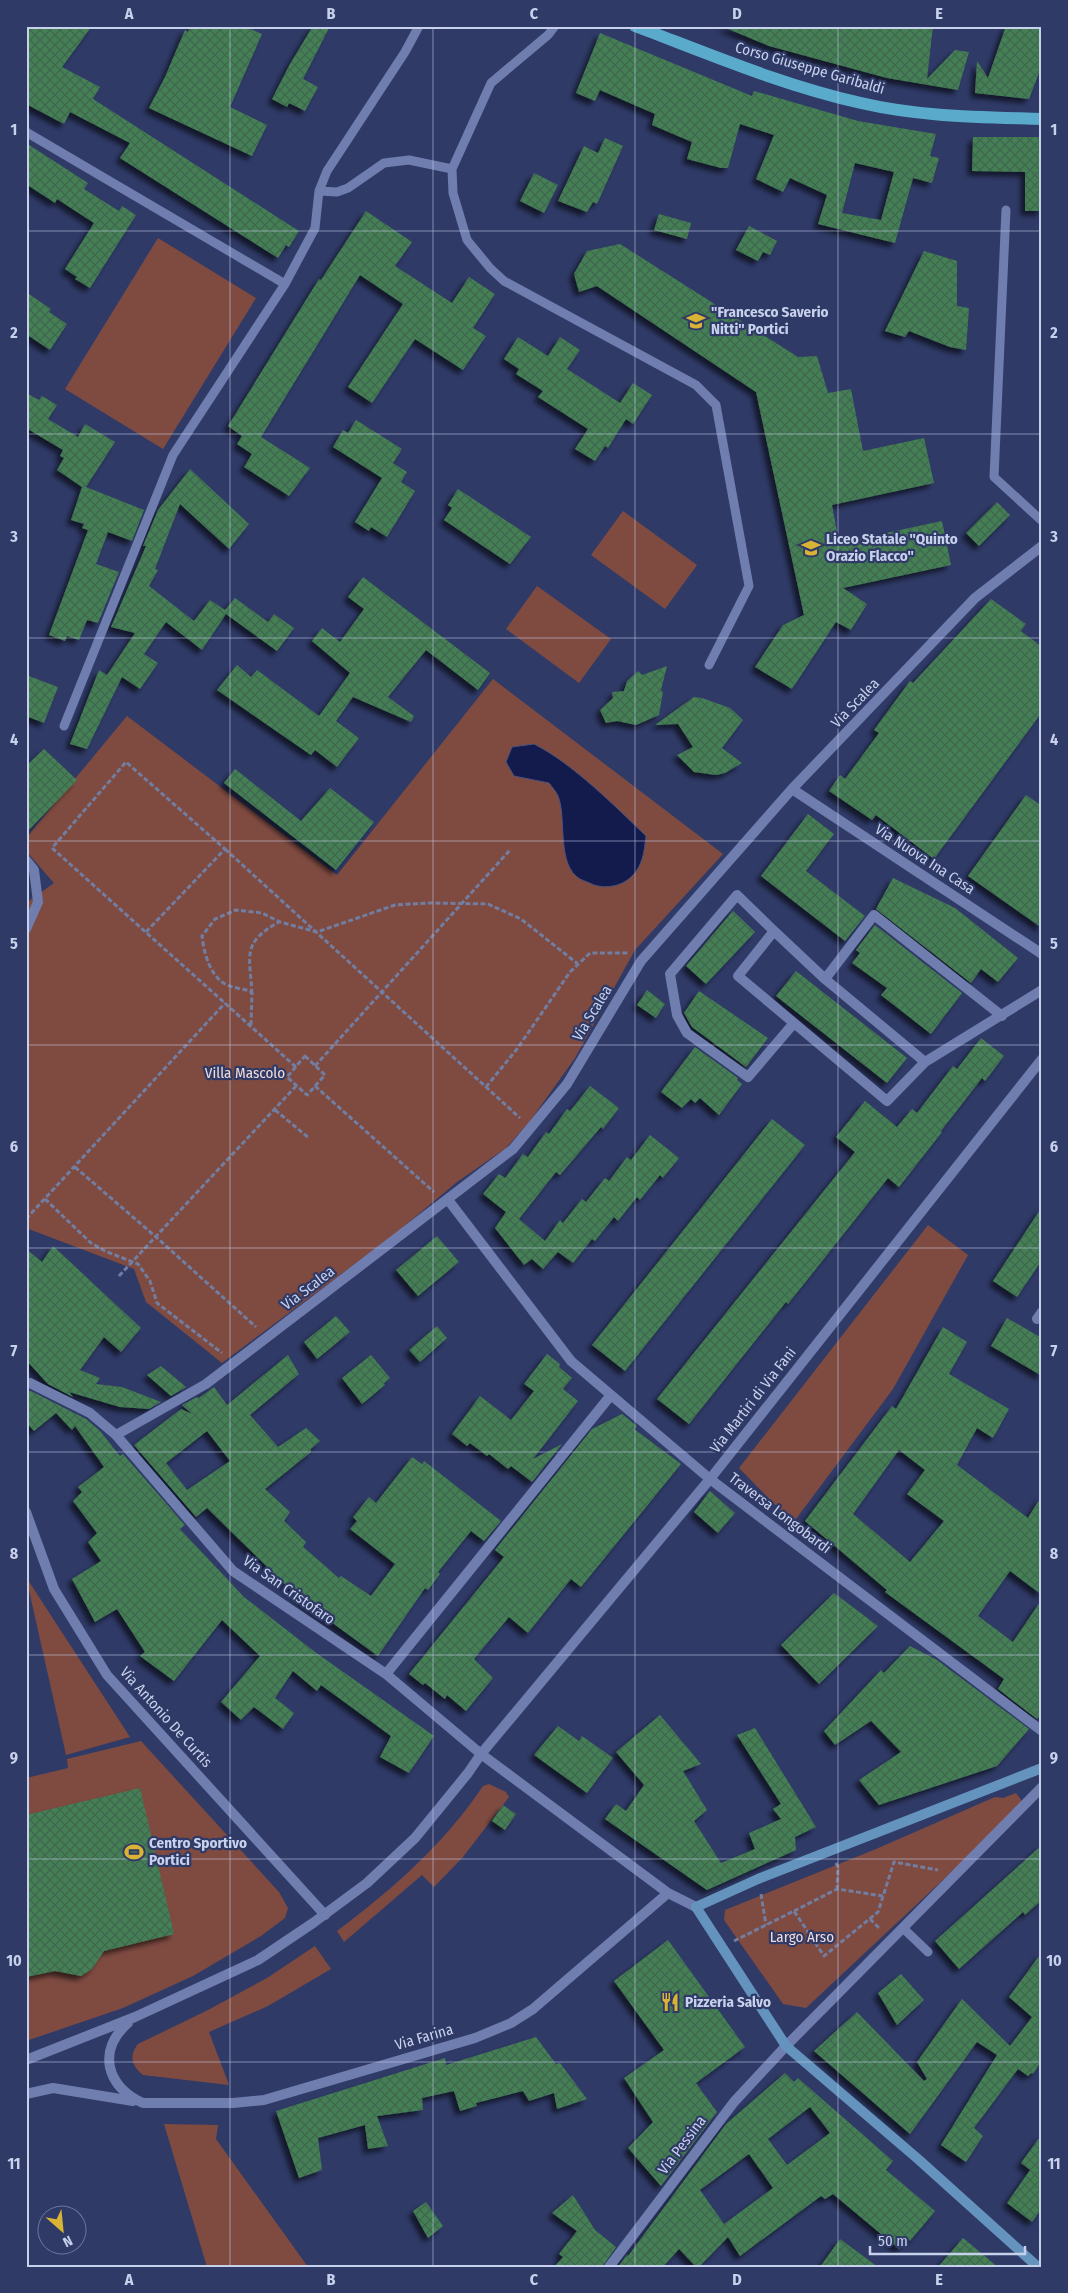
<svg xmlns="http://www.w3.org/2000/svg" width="1068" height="2293" viewBox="0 0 1068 2293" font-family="'Fira Sans Condensed',sans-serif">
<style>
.green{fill:#7f4b41}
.water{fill:#131a4c;stroke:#49517c}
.building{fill:url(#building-cross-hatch);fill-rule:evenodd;filter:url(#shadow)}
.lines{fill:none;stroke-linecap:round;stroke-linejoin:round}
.path{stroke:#727da2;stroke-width:3;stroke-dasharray:5 2.5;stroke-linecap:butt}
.lane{stroke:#6f7daf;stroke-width:9}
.street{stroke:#6f7daf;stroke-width:10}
.secondary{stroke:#6494bd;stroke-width:10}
.primary{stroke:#59aacb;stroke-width:12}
.grid{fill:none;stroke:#c8d1ec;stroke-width:1;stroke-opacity:0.55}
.labels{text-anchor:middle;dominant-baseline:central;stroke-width:4.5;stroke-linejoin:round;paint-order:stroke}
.street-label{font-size:15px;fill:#c8d1ec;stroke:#2f3a67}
.poi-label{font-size:15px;font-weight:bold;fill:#c8d1ec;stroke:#2f3a67;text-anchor:start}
.park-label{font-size:15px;fill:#f2dcd8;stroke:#2f3a67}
.neatline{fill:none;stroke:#c8d1ec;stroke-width:2}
.grid-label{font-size:16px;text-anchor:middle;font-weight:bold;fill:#c8d1ec}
</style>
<defs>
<pattern id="building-cross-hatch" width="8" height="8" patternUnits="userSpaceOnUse" patternTransform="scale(1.25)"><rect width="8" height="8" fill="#448055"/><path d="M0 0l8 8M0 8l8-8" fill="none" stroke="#41664f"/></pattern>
<filter id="shadow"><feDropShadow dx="-4.5" dy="4.5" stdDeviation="2.5" flood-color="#0009"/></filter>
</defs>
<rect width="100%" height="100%" fill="#2f3a67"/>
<path class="green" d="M158,238L256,298L163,449L65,389Z
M623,511L697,565L665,609L591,555Z
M537,586L611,639L579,683L506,629Z
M493,679L723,854L635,950L575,1058L530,1121L506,1148L457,1182L396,1233L222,1363L146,1302L134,1269L26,1228V903L54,883L26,851V838L127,716L337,875Z
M928,1225L968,1255L893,1389L793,1523L739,1468Z
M26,1577L130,1737L66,1755Z
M141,1741L279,1892L288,1908L285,1918L261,1936L193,1976L123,2008L26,2041V1778L68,1768L67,1759Z
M489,1784L506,1792L509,1797L463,1857L434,1887L422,1875L344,1942L337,1931C392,1890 445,1843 483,1786Z
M1016,1793L1024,1804L806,2008L783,2004L724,1920L725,1910L876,1849L995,1797L1003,1798Z
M315,1946L331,1969L268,2006L209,2032L229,2085L143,2075C131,2066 129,2055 138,2044L208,2010L267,1978Z
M164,2124L218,2125L216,2139L308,2267H207Z"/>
<path class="water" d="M534,744C572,763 616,807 646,836C644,852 643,867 630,878C621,886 606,889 594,885C590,883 584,881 580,879C556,865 567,817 558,796C556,791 552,787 549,783L514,776L506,762L512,747Z"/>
<path class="building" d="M26,26H92L62,67L100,87L93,99L299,231L289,247L286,245L278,258L120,158L130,143L70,112L64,124L26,104Z
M190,26H244L262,34L230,107L267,125L252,156L149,108L165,77L185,30L188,32Z
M313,26H330L303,79L318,87L305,111L289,103L287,107L272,99L290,64Z
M721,26H933L927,79L955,50L969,52L958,90L887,78L769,46Z
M1006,26H1042V65L1029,99L975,93L977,61L988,78Z
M600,33L752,96L754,91L858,121L936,134L930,156L939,158L932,183L913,178L895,243L818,224L827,195L790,178L783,192L756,179L774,135L740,124L728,168H721L687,159L692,142L652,125L655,114L600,90L595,101L576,93ZM855,163L894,172L881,220L842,213Z
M973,137H1042V211H1025V172L972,171Z
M605,138L623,146L597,204L593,202L587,212L558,201L584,146L598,153Z
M26,143L88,183L84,189L119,211L122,206L136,215L90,288L75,279L77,277L65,269L94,223L57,199L55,203L26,184Z
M534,173L558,185L544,213L520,201Z
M366,211L412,242L395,266L452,303L469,277L495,294L473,328L486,336L463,370L415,339L372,403L348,387L403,304L360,275L261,437L310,468L289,496L244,467L252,454L237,444L242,436L228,426L319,279L321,280Z
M659,214L691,223L687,239L654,230Z
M749,226L777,241L770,255L763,252L758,261L736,250Z
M620,244L798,357L817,356L828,393L851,389L863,451L924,438L934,483L832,505L839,543L942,521L951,565L843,588L867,604L851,630L836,622L792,689L755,667L783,625L804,615L756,392L597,286L579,292L574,274L587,251Z
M924,251L957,261V306L969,308L966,350L950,347L909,331L905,337L885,331Z
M26,292L51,309L49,312L67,324L50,350L26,334Z
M518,337L548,356L560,337L580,350L567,369L620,403L633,383L652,395L633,424L626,419L608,448L605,446L595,461L575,449L588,429L538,397L543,391L516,374L519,369L504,359Z
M26,393L39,400L42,396L57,405L48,419L78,437L85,424L115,442L86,487L144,510L132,541L108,532L96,564L119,572L98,623L87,620L79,640L67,636L65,641L49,635L88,530L82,528L84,524L71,520L82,487L57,470L64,458L60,456L63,450L26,428Z
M356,420L402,449L393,463L407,472L401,482L415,491L387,537L371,527L369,531L355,522L382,478L333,447L343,430L348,433Z
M190,469L249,524L229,549L180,504L155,569L158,570L149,586L194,621L210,600L225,610L235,598L268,622L274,614L294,628L277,651L226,614L202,650L166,622L144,654L158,663L140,689L122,677L87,749L70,744L99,670L107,675L135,633L111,627L146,546H143L158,510Z
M458,489L531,537L510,564L444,520L452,508L448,505Z
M997,502L1010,515L979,546L966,533Z
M363,577L490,673L478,690L426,650L388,697L414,716L411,722L353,697L336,721L359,738L337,767L315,750L311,755L217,690L237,665L251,677L257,670L319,716L350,673L312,641L322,628L340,642L364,609L348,597Z
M991,599L1026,624L1021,631L1042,647V712L934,859L876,815L872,820L829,791L840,775L845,779L879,733L874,730L910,681L913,683Z
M667,666L661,690L663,692L659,715L636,725L617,721L606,723L600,710L613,698L612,692L624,691L627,681L638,671L642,675Z
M26,675L58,687L44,723L26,716Z
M694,697L702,698L730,708L743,720L722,748L742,763L725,773L716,775L694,772L677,755L693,747L678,724L655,725Z
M44,749L77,780L26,833V766Z
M235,769L301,821L330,788L374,822L336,870L224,783Z
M1026,795L1042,806V928L968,876Z
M808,814L834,834L806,871L865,916L845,941L761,876Z
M893,878L955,908L1018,958L998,982L981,969L971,983L876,909Z
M733,911L755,932L706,984L686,966Z
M875,925L962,993L931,1034L881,995L887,988L852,963L860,953L856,950Z
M796,971L907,1058L887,1083L776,996Z
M647,990L665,1004L656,1018L637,1005Z
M699,991L768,1038L746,1067L692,1027L684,1013Z
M981,1038L1004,1056L985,1081L982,1078L941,1131L942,1132L899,1187L888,1178L788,1304L786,1302L689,1424L657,1399L855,1152L836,1137L865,1101L897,1127L912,1109L917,1113L953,1066L957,1069Z
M695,1047L738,1078L737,1080L742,1084L719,1115L700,1098L695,1103L691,1099L682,1108L661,1092Z
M590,1086L619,1108L603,1129L601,1127L560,1175L556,1172L519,1219L545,1241L560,1220L563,1223L582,1199L586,1202L605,1178L609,1181L627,1157L631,1160L650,1135L679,1158L663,1178L660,1175L640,1200L637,1197L618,1221L614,1217L595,1241L592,1239L573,1263L558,1252L543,1269L532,1259L524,1265L495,1228L506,1212L483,1194L499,1174L505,1178L523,1154L528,1157L546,1132L549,1134L567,1109L570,1111Z
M772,1119L805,1145L625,1371L592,1345Z
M1042,1207V1260L1017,1297L993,1281Z
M437,1236L459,1262L418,1296L396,1270Z
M53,1246L141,1328L121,1352L104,1337L80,1370L100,1378L96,1384L122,1387L161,1402L149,1409L120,1407L69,1392L73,1397L48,1384L26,1360V1249L42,1262Z
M336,1316L350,1332L317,1359L304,1342Z
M1007,1318L1042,1338V1376L991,1346Z
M437,1326L447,1338L420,1362L409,1350Z
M943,1327L967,1342L949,1374L1009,1409L993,1438L977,1428L957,1465L1028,1518L1042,1495V1595L1010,1571L978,1616L1013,1642L1042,1599V1714L1037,1719L998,1689L1004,1679L885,1592L887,1590L805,1521L892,1406L896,1409ZM899,1450L925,1470L907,1494L944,1521L910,1562L853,1514Z
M547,1354L560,1364L559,1367L572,1378L563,1389L578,1401L533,1459L562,1444L532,1482L511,1466L508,1469L489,1454L487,1456L470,1443L467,1446L452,1434L480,1396L511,1420L534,1391L524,1384Z
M288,1355L299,1374L250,1415L278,1447L306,1428L320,1441L311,1449V1452L265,1489L290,1512L284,1521L306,1542L303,1547L339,1578L341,1576L371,1596L395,1564L350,1529L357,1521L353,1517L369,1497L376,1503L412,1457L422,1464L424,1461L501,1521L484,1541L471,1531L438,1572L440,1574L428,1590L425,1588L378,1656L302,1601L207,1508L196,1517L134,1445L181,1409L192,1414L182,1405L197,1397L199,1398L214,1387L227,1405ZM207,1431L230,1461L187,1490L166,1463Z
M371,1355L390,1378L384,1383L385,1385L362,1404L342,1378Z
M161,1366L186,1387L171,1396L147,1375Z
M26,1391H31L86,1419L100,1431L120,1456L123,1454L185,1525L180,1529L244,1597L315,1652L434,1736L409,1773L380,1757L391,1736L321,1685L317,1691L293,1671L275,1698L294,1713L283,1729L254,1707L241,1720L221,1702L260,1656L222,1620L174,1681L140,1656L145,1652L117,1609L95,1622L72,1579L101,1561L88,1542L97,1533L73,1501L82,1492L78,1487L104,1467L75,1426L72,1430L56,1413L34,1431L26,1422Z
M622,1414L637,1426L634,1429L681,1464L581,1587L571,1579L528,1633L509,1617L474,1659L493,1678L466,1711L447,1695L445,1699L425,1683L423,1685L409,1674L504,1557L495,1550L592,1429Z
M710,1491L735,1513L718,1533L694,1512Z
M834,1593L878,1626L819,1684L781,1645Z
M910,1646L937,1660L1029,1729L997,1766L879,1805L859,1780L901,1752L871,1721L835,1745L824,1731L881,1670L884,1673Z
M660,1715L701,1764L683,1771L707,1810L694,1821L721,1863L755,1849L749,1833L781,1819L773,1809L781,1804L737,1735L755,1728L816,1827L795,1837L796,1850L707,1890L605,1819L616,1804L626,1811L644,1785L616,1752Z
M558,1726L579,1741L582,1736L613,1758L587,1793L534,1755Z
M140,1788L174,1934L104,1951L92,1969L81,1976L55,1971L26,1977V1815Z
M503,1805L516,1814L505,1830L492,1821Z
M1042,1845V1900L1025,1915L1023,1912L959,1969L935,1941Z
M668,1940L745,2047L696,2083L717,2112L661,2186L628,2148L653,2122L624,2078L664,2050L614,1981Z
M1042,1952V2060L1033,2074L1031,2073L1028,2076L1018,2069L974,2128L983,2136L966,2162L941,2145L997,2055L977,2042L910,2134L814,2051L857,2012L924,2081L927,2079L917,2062L962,1999L1010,2046L1032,2017L1009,1997Z
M901,1974L924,2000L897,2025L878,1993Z
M536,2037L556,2064L560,2063L587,2099L557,2109L554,2093L529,2101L523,2091L476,2103L477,2106L460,2111L454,2091L422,2098L423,2110L377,2116L388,2146L368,2149L365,2125L318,2138L322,2170L299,2178L276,2111L445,2058L446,2065Z
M785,2073L794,2082L798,2078L893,2161L886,2170L935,2211L910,2241L908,2239L899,2249L833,2194L825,2199L821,2196L740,2256L728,2237L699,2267H696L679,2249L663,2267H618L627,2255L628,2256L726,2124ZM810,2107L830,2133L787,2165L768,2139ZM749,2154L773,2188L724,2224L700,2190Z
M1042,2134V2208L1032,2222L1007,2203L1030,2170L1021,2163Z
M573,2195L595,2230L616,2247L602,2267H554L563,2257L559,2254L577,2231L552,2213Z
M426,2202L443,2226L428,2238L413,2211Z
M963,2238L998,2267H938Z
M840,2239L878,2267H820Z"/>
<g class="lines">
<path class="path" d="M225,849L520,1118
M146,932L225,849L126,762L52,848L296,1067
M252,994C250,955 241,943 279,922
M251,1025L252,994L250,991C243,989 234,988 227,985C210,977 204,953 202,936L215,919L236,910L262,913L280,922L317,932L395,905L428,903L488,904L521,919L578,964
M305,1056L325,1075L307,1095L287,1077Z
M315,1066L510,850
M315,1086L434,1192
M486,1087L517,1049L570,972L590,953H629
M275,1110L309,1138
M75,1167L156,1237L256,1327
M45,1199L91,1243L105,1251L138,1264L150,1281L157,1303L222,1353
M26,1219L225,1003
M119,1276L297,1085
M836,1863L838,1867L837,1889
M761,1894L766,1925
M794,1911L837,1889L883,1896
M870,1919L880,1929
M734,1941L794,1911L824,1956L878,1912L894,1862L938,1870"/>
<path class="lane" d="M555,26L548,35L491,83L452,169L453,193L467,240L490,268L504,281L696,385L716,405L749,586L709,665
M26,132L285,284
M319,191L337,192L348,188L384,163L409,160L452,169
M1006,210L994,477L1042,521
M64,726L173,455L285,284L315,228L319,191L327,171L405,52L419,26
M903,1928L928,1952"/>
<path class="street" d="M792,789L1042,954
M26,860L34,870L38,902L26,929
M774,931L737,895L670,974L677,1015L687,1033L748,1077L794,1023
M825,979L874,915L1002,1016
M925,1062L825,979L774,931L738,976L887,1101L925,1062L1042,990
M449,1201L571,1361L710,1479L1042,1731
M1037,1319L1042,1312
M26,1384L30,1383L90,1413L116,1435L233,1571L386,1674L481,1754L668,1893L696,1907
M116,1435L206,1384L513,1149L567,1084L641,961L792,789L975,598L1042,546
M26,1512L54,1589L107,1675L325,1915
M386,1674L611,1395
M128,2023C97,2050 106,2087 143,2103H233L264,2100L475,2038L511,2023L533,2009L668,1893
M26,2060L135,2017L258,1960L313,1923L367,1883L415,1838L468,1773L481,1754L710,1479L1042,1059
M26,2094L53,2088L133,2101
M609,2267L734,2102L786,2046L1042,1787"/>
<path class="secondary" d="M1038,2267L918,2159L786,2046L696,1907L758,1879L1042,1768"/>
<path class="primary" d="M635,26C709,54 784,86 861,103C921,117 981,117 1042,119"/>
</g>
<path class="grid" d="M230,26V2267M433,26V2267M635,26V2267M838,26V2267M26,231H1042M26,434H1042M26,638H1042M26,841H1042M26,1045H1042M26,1248H1042M26,1452H1042M26,1655H1042M26,1859H1042M26,2062H1042"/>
<defs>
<g id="school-bare" transform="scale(1.5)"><path d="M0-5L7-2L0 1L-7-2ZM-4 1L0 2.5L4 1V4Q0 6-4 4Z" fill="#d9b334" stroke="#2f3a67" stroke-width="2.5" paint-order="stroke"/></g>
<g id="stadium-bare" transform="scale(1.5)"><path d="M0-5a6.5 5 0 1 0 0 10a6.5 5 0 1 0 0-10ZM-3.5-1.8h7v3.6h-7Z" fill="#d9b334" stroke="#2f3a67" stroke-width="2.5" paint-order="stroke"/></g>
<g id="restaurant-bare" transform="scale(1.5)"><path d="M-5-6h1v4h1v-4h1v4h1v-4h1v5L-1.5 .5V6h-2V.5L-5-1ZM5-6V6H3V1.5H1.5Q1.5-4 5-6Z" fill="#d9b334" stroke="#2f3a67" stroke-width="2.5" paint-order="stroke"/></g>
</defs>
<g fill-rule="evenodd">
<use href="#school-bare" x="696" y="321"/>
<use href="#school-bare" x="811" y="548"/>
<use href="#stadium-bare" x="134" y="1852"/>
<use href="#restaurant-bare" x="670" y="2002"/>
</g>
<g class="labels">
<g class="street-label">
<text transform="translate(810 68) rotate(16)">Corso Giuseppe Garibaldi</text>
<text transform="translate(855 703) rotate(-46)">Via Scalea</text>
<text transform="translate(925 859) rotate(33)">Via Nuova Ina Casa</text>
<text transform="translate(592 1013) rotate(-59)">Via Scalea</text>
<text transform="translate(308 1288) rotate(-37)">Via Scalea</text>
<text transform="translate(753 1400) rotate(-52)">Via Martiri di Via Fani</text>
<text transform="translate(780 1513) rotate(37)">Traversa Longobardi</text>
<text transform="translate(289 1590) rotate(35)">Via San Cristofaro</text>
<text transform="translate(166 1717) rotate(48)">Via Antonio De Curtis</text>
<text transform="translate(424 2037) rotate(-16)">Via Farina</text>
<text transform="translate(682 2145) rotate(-53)">Via Pessina</text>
</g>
<g class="poi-label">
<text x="711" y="312">"Francesco Saverio<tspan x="711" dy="17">Nitti" Portici</tspan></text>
<text x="826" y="539">Liceo Statale "Quinto<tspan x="826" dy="17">Orazio Flacco"</tspan></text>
<text x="149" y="1843">Centro Sportivo<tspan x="149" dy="17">Portici</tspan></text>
<text x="685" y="2002">Pizzeria Salvo</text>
</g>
<g class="park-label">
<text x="245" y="1073">Villa Mascolo</text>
<text x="802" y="1937">Largo Arso</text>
</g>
</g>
<rect width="1068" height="2293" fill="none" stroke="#2f3a67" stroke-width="55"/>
<g transform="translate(62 2230) rotate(153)"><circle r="24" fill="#2f3a67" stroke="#6c769c"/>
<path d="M0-4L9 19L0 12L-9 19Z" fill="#d9b334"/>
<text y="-8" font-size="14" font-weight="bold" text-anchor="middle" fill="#c8d1ec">N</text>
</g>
<path d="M870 2246v8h155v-8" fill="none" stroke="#c8d1ec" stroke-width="2.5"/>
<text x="878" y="2246" font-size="15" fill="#c8d1ec" stroke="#2f3a67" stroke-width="4" paint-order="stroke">50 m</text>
<rect x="28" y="28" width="1012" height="2238" class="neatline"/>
<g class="grid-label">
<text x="129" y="19">A</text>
<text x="331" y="19">B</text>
<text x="534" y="19">C</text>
<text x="737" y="19">D</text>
<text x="939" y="19">E</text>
<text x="14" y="135">1</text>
<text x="1054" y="135">1</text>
<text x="14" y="338">2</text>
<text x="1054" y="338">2</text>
<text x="14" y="542">3</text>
<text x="1054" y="542">3</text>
<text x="14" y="745">4</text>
<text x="1054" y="745">4</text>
<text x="14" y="949">5</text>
<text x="1054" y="949">5</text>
<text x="14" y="1152">6</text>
<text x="1054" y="1152">6</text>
<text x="14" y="1356">7</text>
<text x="1054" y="1356">7</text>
<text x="14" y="1559">8</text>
<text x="1054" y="1559">8</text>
<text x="14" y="1763">9</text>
<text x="1054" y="1763">9</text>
<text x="14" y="1966">10</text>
<text x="1054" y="1966">10</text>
<text x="14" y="2169">11</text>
<text x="1054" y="2169">11</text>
<text x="129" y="2285">A</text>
<text x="331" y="2285">B</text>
<text x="534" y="2285">C</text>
<text x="737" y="2285">D</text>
<text x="939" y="2285">E</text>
</g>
</svg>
